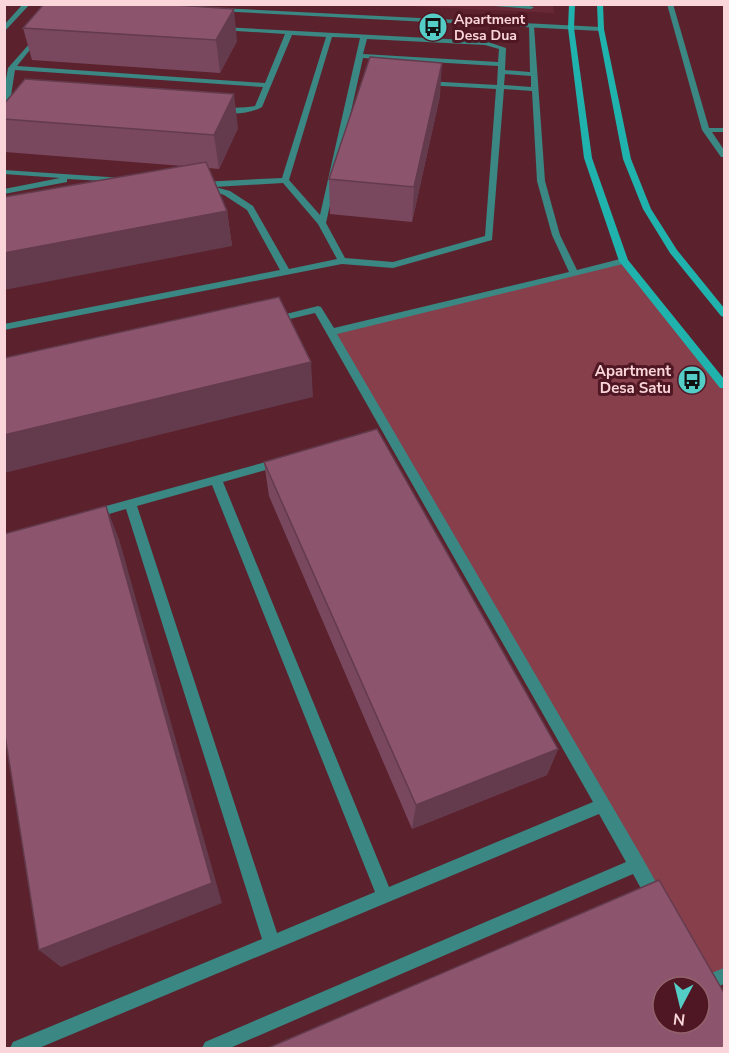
<svg xmlns="http://www.w3.org/2000/svg" width="729" height="1053" viewBox="0 0 729 1053" font-family="'Nunito Sans',sans-serif">
<style>
.built{fill:#692835}
.green{fill:#883f4c}
.lines{fill:none;stroke-linecap:round;stroke-linejoin:round}
.lane{fill:#3a8783;fill-rule:evenodd}
.street{fill:#3a8783;fill-rule:evenodd}
.secondary{fill:#20b3ad;fill-rule:evenodd}
.wall{fill:#79485f}
.shaded-wall{fill:#633b4d}
.building{fill:#8d546e;stroke:#633b4d;stroke-width:1.5;fill-rule:evenodd}
.labels{text-anchor:middle;dominant-baseline:central;stroke-width:6;stroke-linejoin:round;paint-order:stroke}
.far-poi-label{font-size:14px;font-weight:bold;fill:#fad5d9;stroke:#4f1723;text-anchor:start}
.poi-label{font-size:15px;font-weight:bold;fill:#fad5d9;stroke:#4f1723;text-anchor:end}
</style>
<rect width="100%" height="100%" fill="#5b222d"/>
<path class="built" d="M384,5H553L554,13Z"/>
<path class="green" d="M623,262L724,383V976L705,984L331,332Z"/>
<g class="lines">
<path class="lane" d="M667,4H673L709,128H724V132H712L724,150V157H721L702,130Z
M529,25L534,26L545,181L560,235L577,270L624,258L629,261L627,263L337,334L643,859L661,891L663,897L661,903L655,905L649,903L633,874L230,1048H202L205,1042L626,862L599,814L39,1048H10L13,1042L262,939L126,509L92,519L88,517L86,514L88,511L280,458L284,459L286,462L284,465L223,482L389,887L593,802L315,313L273,323L268,320L270,318L318,306L321,307L334,328L569,272L552,235L537,181L532,91L504,89L492,240L393,268L342,264L4,330V324L280,270L247,210L224,195L196,185L200,182L282,178L326,37L292,35L262,107C250,114 229,116 216,110C226,106 243,109 255,106L263,87L15,70L8,115L4,117V90L8,68L38,34L41,36L17,66L265,83L285,34L220,30V28L222,27L485,41L506,48L505,70L530,72ZM332,37L360,38L320,215L289,180ZM367,39L485,45L499,49L498,62L363,54ZM363,58L498,66L497,85L425,81L421,83L425,85L496,89L485,236L393,262L345,258L326,223ZM505,74L531,76V87L504,85ZM283,183L318,224L337,259L289,269L253,206L230,191L215,187ZM212,485L375,892L277,933L137,506Z
M4,170L123,178L127,180L123,182L67,179V182L4,194V189L60,178L4,174Z
M724,968V984L705,992L699,990L697,984L699,978Z"/>
<path class="street" d="M23,4H30L4,32V25Z
M470,4H520L534,7L531,9Z
M219,8L601,27L604,29L601,31L217,11V9Z"/>
<path class="secondary" d="M569,4H575L574,28L592,158L628,260L724,379V388H720L619,261L584,158L568,28Z
M597,4H603L604,29L631,159L651,209L677,250L724,308V317L721,316L670,253L643,209L623,159L598,29Z"/>
</g>
<path class="wall" d="M23,28L237,41L220,73L32,60Z
M440,96L412,222L330,214L329,179Z
M4,104L238,128L219,169L208,168L227,211L232,246L183,166L5,152Z
M264,462L558,749L547,775L412,829L269,496Z"/>
<path class="shaded-wall" d="M234,9L237,41L220,73L216,40Z
M442,63L440,96L412,222L414,187Z
M234,94L238,128L219,169L214,135Z
M227,211L232,246L4,290V253Z
M311,362L313,397L4,473V435Z
M106,506L119,539L222,903L61,967L39,950Z
M558,749L547,775L412,829L416,805Z"/>
<path class="building" d="M44,4H161L234,9L216,40L23,28Z
M370,57L442,63L414,187L329,179Z
M25,79L234,94L214,135L4,119V104Z
M206,162L227,211L4,253V197Z
M279,297L311,362L4,435V358Z
M377,429L558,749L416,805L264,462Z
M106,506L212,883L39,950L4,729V534Z
M659,880L724,993V1048H268ZM663,987H699V1023H663Z"/>
<defs>
<g id="bus-disc" transform="scale(1.5)"><circle r="9.5" fill="#54cdc7" stroke="#4f1723"/><path d="M-5-6H5V4H4V6H2V4H-2V6H-4V4H-5ZM-3.5-4V0h7V-4ZM-3.5 1.2v1.5H-2V1.2ZM2 1.2v1.5H3.5V1.2Z" fill="#111"/></g>
</defs>
<g fill-rule="evenodd">
<use href="#bus-disc" x="433" y="27"/>
<use href="#bus-disc" x="692" y="380"/>
</g>
<g class="labels">
<g class="far-poi-label">
<text x="454" y="19">Apartment<tspan x="454" dy="16">Desa Dua</tspan></text>
</g>
<g class="poi-label">
<text x="671" y="371">Apartment<tspan x="671" dy="17">Desa Satu</tspan></text>
</g>
</g>
<rect width="729" height="1053" fill="none" stroke="#fad5d9" stroke-width="12"/>
<g transform="translate(681 1005) rotate(187)"><circle r="28" fill="#4f1723" stroke="#93636c" stroke-width="1.5"/>
<path d="M0-4.5L10 22L0 15L-10 22Z" fill="#54cdc7"/>
<text y="-9" font-size="16" font-weight="bold" text-anchor="middle" fill="#fad5d9">N</text>
</g>
</svg>
